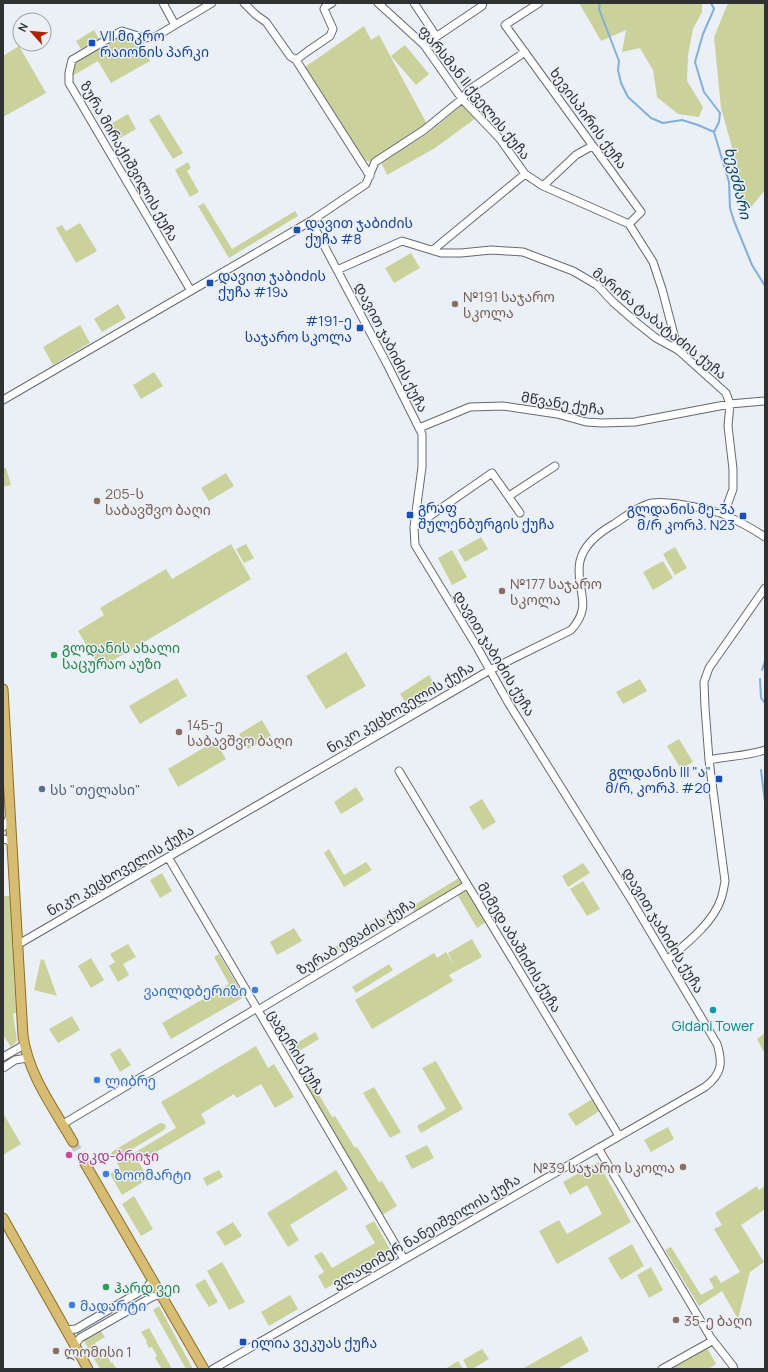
<svg xmlns="http://www.w3.org/2000/svg" width="768" height="1372" viewBox="0 0 768 1372" font-family="Manrope,'Noto Sans Georgian',sans-serif">
<style>
.green{fill:#cbd19a}
.lines{fill:none;stroke-linecap:round;stroke-linejoin:round}
.stream{stroke:#80b0d8;stroke-width:2}
.major-tunnel{stroke:#c5cacf;stroke-width:9;stroke-dasharray:9 4.5;stroke-linecap:butt}
.minor-casing{stroke:#65696e;stroke-width:9}
.major-casing{stroke:#8b6f21;stroke-width:11}
.minor{stroke:#fff;stroke-width:7}
.major{stroke:#d7bd74;stroke-width:9}
.transit-dot{fill:#1a4fb4;stroke:#eaf0f6;stroke-width:1.5}
.education-dot{fill:#8d6e63;stroke:#eaf0f6;stroke-width:1.5}
.leisure-dot{fill:#2e9e5b;stroke:#eaf0f6;stroke-width:1.5}
.service-dot{fill:#5c6f8a;stroke:#eaf0f6;stroke-width:1.5}
.shop-dot{fill:#3f7fe0;stroke:#eaf0f6;stroke-width:1.5}
.culture-dot{fill:#0f9aa8;stroke:#eaf0f6;stroke-width:1.5}
.hotel-dot{fill:#d1479c;stroke:#eaf0f6;stroke-width:1.5}
.labels{text-anchor:middle;dominant-baseline:central;stroke-width:3;stroke-linejoin:round;paint-order:stroke}
.transit-label{font-size:14px;fill:#164399;stroke:#eaf0f6;text-anchor:start}
.street-label{font-size:14px;fill:#2f3133;stroke:#eaf0f6}
.education-label{font-size:14px;fill:#785e54;stroke:#eaf0f6;text-anchor:start}
.leisure-label{font-size:14px;fill:#27864d;stroke:#eaf0f6;text-anchor:start}
.service-label{font-size:14px;fill:#4e5e75;stroke:#eaf0f6;text-anchor:start}
.shop-label{font-size:14px;fill:#366cbe;stroke:#eaf0f6;text-anchor:start}
.culture-label{font-size:14px;fill:#0d838f;stroke:#eaf0f6}
.hotel-label{font-size:14px;fill:#b23c85;stroke:#eaf0f6;text-anchor:start}
.water-label{font-size:15px;font-style:italic;fill:#054066;stroke:#eaf0f6}
</style>
<rect width="100%" height="100%" fill="#eaf0f6"/>
<path class="green" d="M579,3H702V12L693,29L688,55L687,81L703,107L699,117L678,114L657,97L653,70L640,48L622,52L626,30L601,41Z
M728,3H765V190L751,207L738,197L737,165L721,108L714,37Z
M364,26L371,40L379,35L428,126L370,162L364,160L305,67Z
M94,30L99,39L81,49L76,41Z
M125,34L138,39L150,61L111,83L98,61L72,76L74,63Z
M405,45L429,74L416,85L391,56Z
M19,46L46,93L3,117V56Z
M462,105L476,118L435,148L387,175L381,162L427,134Z
M128,114L136,129L115,141L107,126Z
M159,114L183,153L173,159L149,120Z
M188,162L191,168L187,171L199,192L190,197L175,170Z
M204,203L232,249L295,211L298,216L229,258L198,206Z
M80,223L97,251L76,263L56,228L62,225L66,231Z
M411,253L420,268L394,283L385,268Z
M118,304L126,318L102,332L94,319Z
M80,325L90,343L53,365L43,347Z
M154,372L163,386L141,399L133,385Z
M3,468H6L11,485L3,487Z
M226,473L234,486L209,501L201,488Z
M481,537L488,549L465,562L458,550Z
M231,544L251,579L100,668L78,631L104,615L100,608L166,569L172,579Z
M246,544L254,558L244,563L236,549Z
M675,547L687,568L675,575L663,554Z
M452,550L467,577L452,585L438,558Z
M663,561L673,578L653,590L643,572Z
M346,652L366,686L326,709L306,676Z
M429,675L437,688L408,706L400,694Z
M177,678L187,696L140,724L129,706Z
M640,679L647,691L623,704L616,692Z
M262,720L271,736L248,749L239,734Z
M679,739L693,762L681,769L667,746Z
M215,741L226,759L178,787L168,769Z
M356,787L364,800L341,814L334,802Z
M482,799L496,822L483,830L469,807Z
M329,849L344,875L366,862L372,870L344,887L324,853Z
M583,863L590,873L568,887L562,876Z
M162,873L172,891L160,898L150,880Z
M459,878L486,922L477,928L454,889L415,913L411,907Z
M583,881L600,909L587,916L570,889Z
M3,896H10L16,1013L13,1014L17,1041L11,1047L3,1035Z
M404,906L406,910L332,954L330,950Z
M294,928L302,941L277,955L270,942Z
M472,939L482,957L449,975L453,981L372,1029L355,1000L434,953L437,958L446,952L455,967L448,953Z
M128,944L136,957L123,964L129,975L118,982L109,966L115,962L110,954Z
M219,954L244,997L171,1039L162,1023L229,984L214,957Z
M91,958L104,980L91,988L78,966Z
M41,959L44,960L57,996L34,990Z
M389,964L393,970L356,993L352,987Z
M72,1016L80,1030L58,1043L49,1029Z
M315,1032L319,1039L291,1056L287,1049Z
M765,1033V1054L757,1039Z
M256,1046L268,1068L274,1064L294,1097L275,1108L261,1084L237,1098L234,1094L201,1114L206,1123L139,1162L148,1179L122,1195L110,1174L120,1168L117,1163L176,1128L161,1102Z
M120,1048L131,1065L120,1072L110,1054Z
M436,1061L463,1109L421,1133L417,1126L446,1109L422,1068Z
M308,1076L332,1117L335,1116L355,1148L357,1147L379,1182L382,1181L397,1206L382,1215L301,1081Z
M374,1087L401,1132L390,1138L363,1093Z
M594,1098L601,1110L576,1126L568,1114Z
M3,1113L21,1144L3,1155Z
M160,1123L165,1124L166,1127L164,1130L117,1158L112,1157L111,1154L113,1151Z
M668,1127L674,1139L651,1152L644,1140Z
M427,1145L434,1158L412,1169L405,1156Z
M598,1162L631,1222L557,1264L539,1231L559,1220L567,1234L602,1214L587,1185L570,1195L563,1182Z
M219,1170L223,1177L207,1186L203,1178Z
M336,1170L348,1189L290,1225L299,1240L288,1247L267,1213Z
M757,1186L759,1190L765,1186V1209L741,1225L764,1262L750,1272L738,1319L722,1291L699,1306L665,1250L671,1247L701,1295L714,1288L709,1279L716,1275L721,1283L740,1272L714,1229L722,1225L715,1213Z
M134,1196L153,1229L141,1236L122,1204Z
M374,1221L391,1251L325,1289L318,1276L324,1272L314,1256L322,1252L332,1268L375,1243L365,1226Z
M233,1222L242,1236L225,1246L216,1232Z
M632,1244L644,1266L621,1280L608,1258Z
M222,1262L245,1302L229,1310L207,1271Z
M651,1267L663,1290L649,1298L637,1275Z
M205,1279L218,1302L209,1307L195,1285Z
M290,1295L298,1309L269,1326L261,1312Z
M159,1306L193,1369H186L153,1310Z
M149,1328L172,1369H162L155,1358L157,1356L152,1347L149,1348L146,1342L147,1341L141,1332Z
M100,1330L105,1337L95,1343L101,1354L105,1352L111,1363L112,1362L116,1368L114,1369H100L84,1341L85,1338Z
M581,1336L589,1351L557,1369H522Z
M707,1348L716,1364L708,1369H670Z
M482,1349L489,1359L472,1369H468L463,1360Z
M458,1361L463,1369H445Z"/>
<g class="lines">
<path class="stream" d="M600,3L599,9L619,61L618,70L621,83L628,97L651,118L663,123L682,120L698,125L714,132
M711,3L714,9L703,34L695,62L704,92L720,113L719,122L714,132
M714,132L729,182L730,208L734,221L752,265L765,286
M762,670L765,661
M760,679L761,698L765,703
M761,770L765,802"/>
<path class="major-tunnel" d="M73,1142L83,1160"/>
<g class="minor-casing">
<path id="minor" d="M163,3L175,25
M244,3L256,15L266,22L290,56L296,60L370,176
M378,3L424,45L462,99L500,139L525,174L543,186L629,224L653,262L662,289L678,350
M414,3L436,36
M539,3L505,25L641,212L629,224
M424,45L482,6L483,3
M296,60L308,51L330,36L333,29L324,9L325,7L332,3
M543,186L576,155L592,146
M433,250L525,174
M337,270L402,241L441,253H461L491,250L523,252L573,271L597,285L613,302L637,323L656,338L678,350L726,393L730,404L728,426L733,469V489L724,514
M191,291L69,83V73L72,60L118,33L122,31L144,38L155,37L212,3
M3,400L311,221L366,184L375,162L424,130L462,99L469,90L525,52
M419,428L470,407L503,406L557,414L586,422L602,423L635,422L730,404L765,401
M509,496L555,466
M414,527L492,473L520,513
M709,760C728,756 747,756 765,750
M399,771L619,1136
M3,827L6,824L10,816
M3,839L8,840L11,843
M168,857L404,1259
M17,945L490,670L571,630C595,604 574,589 580,561C584,544 600,532 614,524C625,517 636,508 648,504C661,499 712,509 725,515C738,521 753,529 765,537
M667,960C686,944 713,923 721,899C723,893 724,887 725,881L709,760L705,707L704,682L709,668L765,588
M258,1010L467,885
M3,1057L24,1045
M3,1068L15,1060L27,1058
M63,1124L257,1008
M598,1148L711,1338L733,1366L734,1369
M66,1330L76,1329L146,1288L153,1280
M75,1345L80,1338L152,1297L161,1294
M213,1369L705,1087C722,1074 723,1063 717,1044L632,901L509,704L477,647L415,545L414,527L422,467V434L387,364L311,221
M662,1369L712,1341"/>
</g>
<g class="major-casing">
<path id="major" d="M3,689L23,1036C29,1076 53,1107 73,1142
M83,1160L204,1369
M3,1218L88,1369"/>
</g>
<use href="#minor" class="minor"/>
<use href="#major" class="major"/>
</g>
<g class="transit-dot">
<rect x="88" y="39" width="8" height="8" rx="2"/>
<rect x="293" y="226" width="8" height="8" rx="2"/>
<rect x="206" y="279" width="8" height="8" rx="2"/>
<rect x="356" y="324" width="8" height="8" rx="2"/>
<rect x="406" y="511" width="8" height="8" rx="2"/>
<rect x="739" y="512" width="8" height="8" rx="2"/>
<rect x="715" y="775" width="8" height="8" rx="2"/>
<rect x="239" y="1338" width="8" height="8" rx="2"/>
</g>
<g class="education-dot">
<circle cx="455" cy="304" r="4"/>
<circle cx="97" cy="501" r="4"/>
<circle cx="502" cy="591" r="4"/>
<circle cx="179" cy="732" r="4"/>
<circle cx="683" cy="1167" r="4"/>
<circle cx="676" cy="1320" r="4"/>
<circle cx="56" cy="1351" r="4"/>
</g>
<g class="leisure-dot">
<circle cx="54" cy="655" r="4"/>
<circle cx="106" cy="1287" r="4"/>
</g>
<circle class="service-dot" cx="42" cy="789" r="4"/>
<g class="shop-dot">
<circle cx="255" cy="990" r="4"/>
<circle cx="97" cy="1080" r="4"/>
<circle cx="106" cy="1174" r="4"/>
<circle cx="72" cy="1305" r="4"/>
</g>
<circle class="culture-dot" cx="713" cy="1010" r="4"/>
<circle class="hotel-dot" cx="69" cy="1155" r="4"/>
<g class="labels">
<g class="transit-label">
<text x="100" y="35">VII მიკრო<tspan x="100" dy="16">რაიონის პარკი</tspan></text>
<text x="305" y="222">დავით ჯაბიძის<tspan x="305" dy="16">ქუჩა #8</tspan></text>
<text x="218" y="275">დავით ჯაბიძის<tspan x="218" dy="16">ქუჩა #19ა</tspan></text>
<text x="352" y="320" text-anchor="end">#191-ე<tspan x="352" dy="16">საჯარო სკოლა</tspan></text>
<text x="418" y="507">გრაფ<tspan x="418" dy="16">შულენბურგის ქუჩა</tspan></text>
<text x="735" y="508" text-anchor="end">გლდანის მე-3ა<tspan x="735" dy="16">მ/რ კორპ. N23</tspan></text>
<text x="711" y="771" text-anchor="end">გლდანის III "ა"<tspan x="711" dy="16">მ/რ, კორპ. #20</tspan></text>
<text x="251" y="1342">ილია ვეკუას ქუჩა</text>
</g>
<g class="street-label">
<text transform="translate(475 92) rotate(51)">ფარსმან II ქველის ქუჩა</text>
<text transform="translate(589 118) rotate(54)">ხევისპირის ქუჩა</text>
<text transform="translate(130 161) rotate(60)">ზურა მირაქიშვილის ქუჩა</text>
<text transform="translate(660 323) rotate(39)">მარინა ტაბატაძის ქუჩა</text>
<text transform="translate(392 347) rotate(63)">დავით ჯაბიძის ქუჩა</text>
<text transform="translate(563 403) rotate(9)">მწვანე ქუჩა</text>
<text transform="translate(495 653) rotate(59)">დავით ჯაბიძის ქუჩა</text>
<text transform="translate(400 707) rotate(-30)">ნიკო კეცხოველის ქუჩა</text>
<text transform="translate(120 870) rotate(-30)">ნიკო კეცხოველის ქუჩა</text>
<text transform="translate(664 930) rotate(59)">დავით ჯაბიძის ქუჩა</text>
<text transform="translate(356 936) rotate(-31)">ზურაბ ეფაძის ქუჩა</text>
<text transform="translate(520 947) rotate(59)">მემედ აბაშიძის ქუჩა</text>
<text transform="translate(297 1052) rotate(59)">ცაგერის ქუჩა</text>
<text transform="translate(426 1231) rotate(-30)">ვლადიმერ ნანეიშვილის ქუჩა</text>
</g>
<g class="education-label">
<text x="463" y="296">№191 საჯარო<tspan x="463" dy="16">სკოლა</tspan></text>
<text x="105" y="493">205-ს<tspan x="105" dy="16">საბავშვო ბაღი</tspan></text>
<text x="510" y="583">№177 საჯარო<tspan x="510" dy="16">სკოლა</tspan></text>
<text x="187" y="724">145-ე<tspan x="187" dy="16">საბავშვო ბაღი</tspan></text>
<text x="675" y="1167" text-anchor="end">№39 საჯარო სკოლა</text>
<text x="684" y="1320">35-ე ბაღი</text>
<text x="64" y="1351">ლომისი 1</text>
</g>
<g class="leisure-label">
<text x="62" y="647">გლდანის ახალი<tspan x="62" dy="16">საცურაო აუზი</tspan></text>
<text x="114" y="1287">ჰარდ ვეი</text>
</g>
<g class="service-label">
<text x="50" y="789">სს "თელასი"</text>
</g>
<g class="shop-label">
<text x="247" y="990" text-anchor="end">ვაილდბერიზი</text>
<text x="105" y="1080">ლიბრე</text>
<text x="114" y="1174">ზოომარტი</text>
<text x="80" y="1305">მადარტი</text>
</g>
<g class="culture-label">
<text x="713" y="1025">Gldani Tower</text>
</g>
<g class="hotel-label">
<text x="77" y="1155">დკდ-ბრიჯი</text>
</g>
<g class="water-label">
<text transform="translate(738 183) rotate(77)">ხევძმარი</text>
</g>
</g>
<rect width="768" height="1372" fill="none" stroke="#2f3133" stroke-width="8"/>
<g transform="translate(32 32) rotate(297)"><circle r="19" fill="#eaf0f6" stroke="#9fa4a8"/>
<path d="M0-3L7 15L0 10L-7 15Z" fill="#af2200"/>
<text y="-6" font-size="11" font-weight="bold" text-anchor="middle" fill="#2f3133">N</text>
</g>
</svg>
